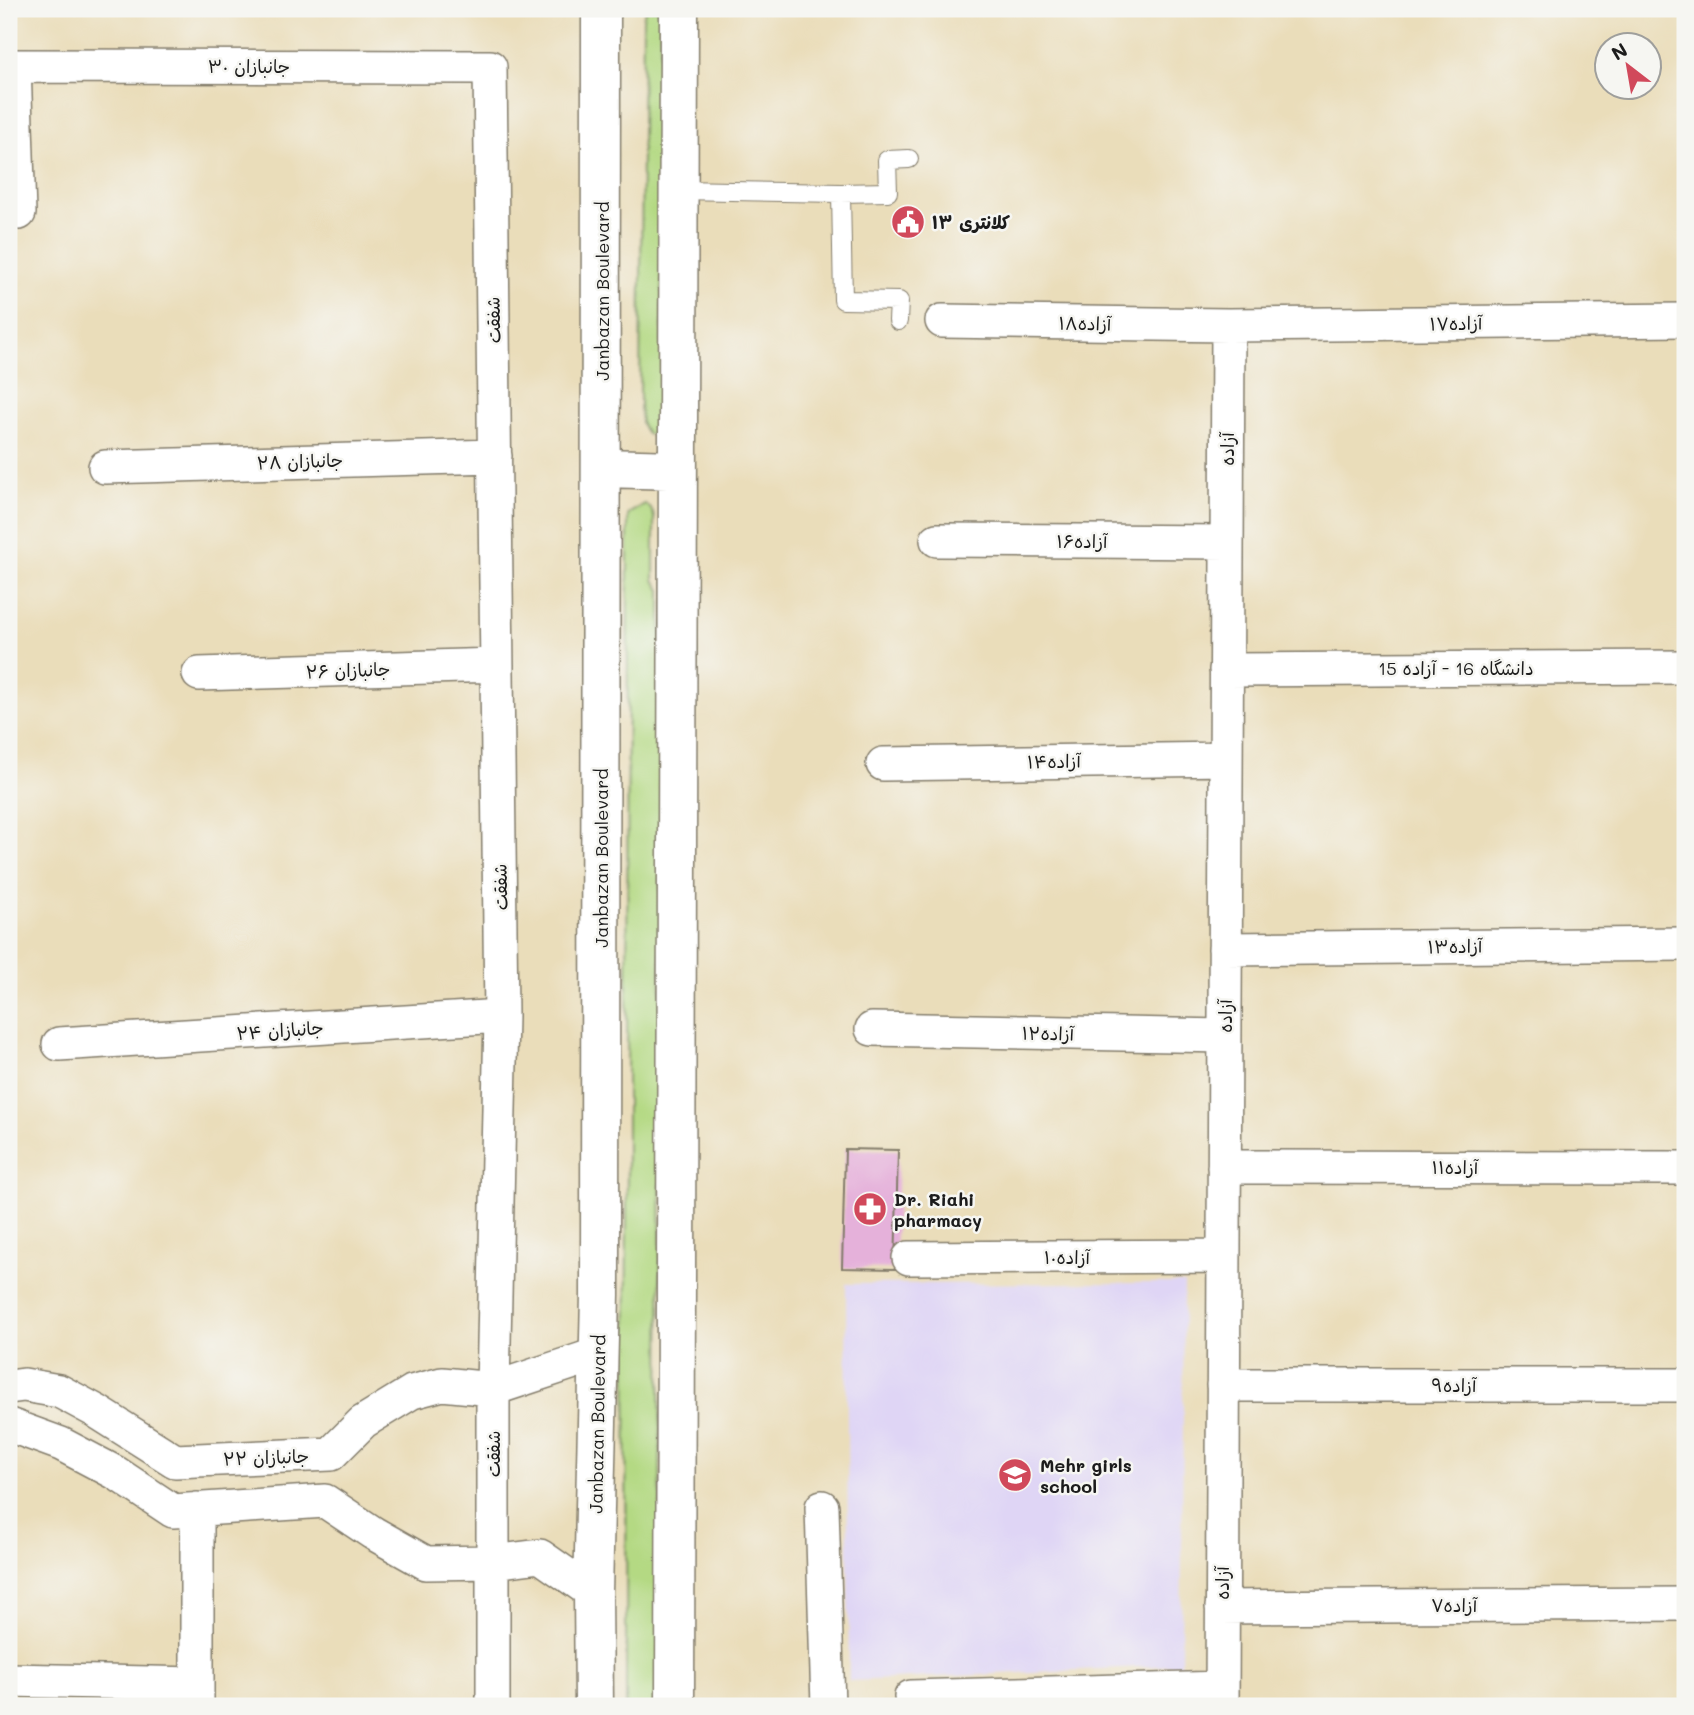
<svg xmlns="http://www.w3.org/2000/svg" width="1694" height="1715" viewBox="0 0 1694 1715" font-family="Mali,'Playpen Sans Arabic',sans-serif">
<style>
.built{fill:#dfd5f5}
.green{fill:#b4d983;stroke:#687a50;stroke-width:2}
.building{fill:#e5b1da}
.lines{fill:none;stroke-linecap:round;stroke-linejoin:round}
.lane-casing{stroke:#837c6b;stroke-width:20}
.street-casing{stroke:#837c6b;stroke-width:36}
.primary-casing{stroke:#837c6b;stroke-width:41}
.lane{stroke:#fff;stroke-width:18}
.street{stroke:#fff;stroke-width:33}
.primary{stroke:#fff;stroke-width:38}
.labels{text-anchor:middle;dominant-baseline:central;stroke-width:5;stroke-linejoin:round;paint-order:stroke}
.street-label{font-size:18px;fill:#1c1c1c;stroke:#f6f6f2}
.poi-label{font-size:18px;font-weight:bold;fill:#1c1c1c;stroke:#f6f6f2;text-anchor:start}
</style>
<rect width="100%" height="100%" fill="#f6f6f2"/>
<filter id="ink" filterUnits="userSpaceOnUse"><feTurbulence type="fractalNoise" baseFrequency=".0143" numOctaves="2"/><feDisplacementMap in="SourceGraphic" scale="14" xChannelSelector="R" yChannelSelector="G"/><feConvolveMatrix kernelMatrix="1 2 1 2 8 2 1 2 1" color-interpolation-filters="sRGB"/></filter>
<filter id="wash" filterUnits="userSpaceOnUse"><feTurbulence type="fractalNoise" baseFrequency=".00686" numOctaves="4" result="noise"/><feDisplacementMap in="SourceGraphic" scale="28" xChannelSelector="R" yChannelSelector="G"/><feGaussianBlur stdDeviation="1.57" result="paint"/><feColorMatrix in="noise" values="0 0 0 0 0 0 0 0 0 0 0 0 0 0 0 0 0 1.4 0 .05"/><feComposite in="paint" operator="in"/></filter>
<g filter="url(#wash)">
<rect width="100%" height="100%" fill="#eaddba"/>
<path class="built" d="M1184,1283L1181,1665L849,1681L846,1284Z"/>
<path class="green" d="M646,9H660L663,426L656,434H647L641,423L640,403L643,18Z
M645,504L651,509L654,516V580L661,590L660,1706H626L628,514Z"/>
<g id="blocks">
<path class="building" d="M845,1149L898,1150L895,1269L842,1268Z"/>
</g>
</g>
<g filter="url(#ink)">
<use href="#blocks" fill-opacity="0" stroke="#837c6b" stroke-width="2"/>
<g class="lines">
<g class="lane-casing">
<path id="lane" d="M678,190L841,193L843,300L899,301L898,321
M841,193L888,192L887,160L909,159"/>
</g>
<g class="street-casing">
<path id="street" d="M9,66L490,67L501,1016L493,1389V1706
M14,66L19,213
M942,321L1228,325L1685,320
M105,467L495,456
M937,540L1227,542
M1226,670L1685,667
M199,674L497,665
M883,764L1226,759
M1225,949L1685,944
M872,1029L1224,1036
M59,1044L501,1016
M1224,1167L1685,1168
M909,1258L1224,1256
M1223,1385H1685
M9,1387L24,1385L59,1391L96,1411L175,1461L331,1454L363,1422L412,1392L442,1384L493,1389L598,1354
M9,1425L61,1444L116,1473L173,1511L325,1501L373,1533L426,1563L493,1562L540,1556L593,1593
M822,1507L828,1706
M1222,1607L1685,1604
M9,1680L197,1684
M911,1697L1222,1688
M197,1706V1509
M1222,1706L1228,325"/>
</g>
<g class="primary-casing">
<path id="primary" d="M602,468L677,470
M594,1706L593,1593L600,1295L601,9
M675,1706L679,9"/>
</g>
<use href="#lane" class="lane"/>
<use href="#street" class="street"/>
<use href="#primary" class="primary"/>
</g>
</g>
<defs>
<g id="civic-disc" transform="scale(1.75)"><circle r="9.5" fill="#d1495b" stroke="#f6f6f2"/><path d="M-.6-6.5H3V-4.5H.6V-3L4-1V1h2V6H-6V1h2V-1L-.6-3ZM-1.2 2.5V6h2.4V2.5Z" fill="#fff"/></g>
<g id="pharmacy-disc" transform="scale(1.75)"><circle r="9.5" fill="#d1495b" stroke="#f6f6f2"/><path d="M-2-6h4v4h4v4h-4v4h-4v-4h-4v-4h4Z" fill="#fff"/></g>
<g id="school-disc" transform="scale(1.75)"><circle r="9.5" fill="#d1495b" stroke="#f6f6f2"/><path d="M0-5L7-2L0 1L-7-2ZM-4 1L0 2.5L4 1V4Q0 6-4 4Z" fill="#fff"/></g>
</defs>
<g fill-rule="evenodd">
<use href="#civic-disc" x="908" y="222"/>
<use href="#pharmacy-disc" x="870" y="1209"/>
<use href="#school-disc" x="1015" y="1475"/>
</g>
<g class="labels">
<g class="street-label">
<text x="249" y="66">جانبازان ۳۰</text>
<text transform="translate(602 291) rotate(-90)">Janbazan Boulevard</text>
<text transform="translate(493 320) rotate(-91)">شفقت</text>
<text transform="translate(1085 323) rotate(1)">آزاده۱۸</text>
<text transform="translate(1456 323) rotate(-1)">آزاده۱۷</text>
<text transform="translate(1227 449) rotate(-90)">آزاده</text>
<text transform="translate(300 461) rotate(-2)">جانبازان ۲۸</text>
<text x="1082" y="541">آزاده۱۶</text>
<text x="1456" y="668">دانشگاه 16 - آزاده 15</text>
<text transform="translate(348 670) rotate(-2)">جانبازان ۲۶</text>
<text transform="translate(1054 761) rotate(-1)">آزاده۱۴</text>
<text transform="translate(601 858) rotate(-90)">Janbazan Boulevard</text>
<text transform="translate(500 887) rotate(-91)">شفقت</text>
<text transform="translate(1455 946) rotate(-1)">آزاده۱۳</text>
<text transform="translate(1225 1016) rotate(-90)">آزاده</text>
<text transform="translate(280 1030) rotate(-4)">جانبازان ۲۴</text>
<text transform="translate(1048 1033) rotate(1)">آزاده۱۲</text>
<text x="1455" y="1167">آزاده۱۱</text>
<text x="1067" y="1257">آزاده۱۰</text>
<text x="1454" y="1385">آزاده۹</text>
<text transform="translate(597 1424) rotate(-89)">Janbazan Boulevard</text>
<text transform="translate(493 1454) rotate(-90)">شفقت</text>
<text transform="translate(266 1457) rotate(-2)">جانبازان ۲۲</text>
<text transform="translate(1222 1583) rotate(-90)">آزاده</text>
<text x="1454" y="1605">آزاده۷</text>
</g>
<g class="poi-label">
<text x="932" y="222">کلانتری ۱۳</text>
<text x="894" y="1199">Dr. Riahi<tspan x="894" dy="21">pharmacy</tspan></text>
<text x="1040" y="1465">Mehr girls<tspan x="1040" dy="21">school</tspan></text>
</g>
</g>
<rect width="1694" height="1715" fill="none" stroke="#f6f6f2" stroke-width="35"/>
<g transform="translate(1628 66) rotate(329)"><circle r="33" fill="#f6f6f2" stroke="#9f9f9c" stroke-width="2"/>
<path d="M0-5L12 26L0 18L-12 26Z" fill="#d1495b"/>
<text y="-10" font-size="19" font-weight="bold" text-anchor="middle" fill="#1c1c1c">N</text>
</g>
</svg>
